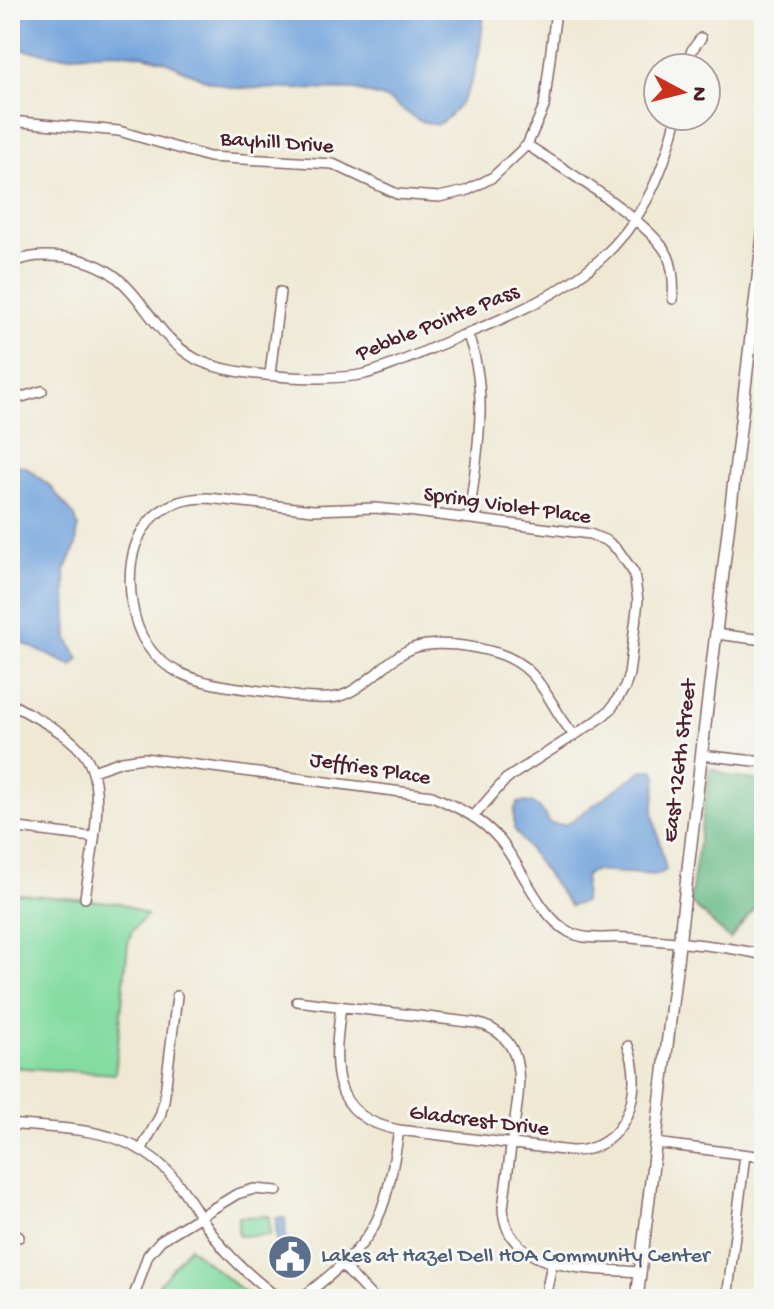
<svg xmlns="http://www.w3.org/2000/svg" width="774" height="1309" viewBox="0 0 774 1309" font-family="'Gochi Hand',sans-serif">
<style>
.green{fill:#84dca1;stroke:#677e66;stroke-width:2}
.forest{fill:#6bbc87;stroke:#5a6e59;stroke-width:2}
.water{fill:#70a2dc;stroke:#5d6084;stroke-width:2}
.lines{fill:none;stroke-linecap:round;stroke-linejoin:round}
.minor-casing{stroke:#846666;stroke-width:12}
.tertiary-casing{stroke:#846666;stroke-width:14}
.minor{stroke:#fff;stroke-width:9}
.tertiary{stroke:#fff;stroke-width:11}
.labels{text-anchor:middle;dominant-baseline:central;stroke-width:6;stroke-linejoin:round;paint-order:stroke}
.street-label{font-size:22px;fill:#4a1f2b;stroke:#f6f6f2}
.service-label{font-size:22px;fill:#4e5e75;stroke:#f6f6f2;text-anchor:start}
</style>
<rect width="100%" height="100%" fill="#f6f6f2"/>
<filter id="ink" filterUnits="userSpaceOnUse"><feTurbulence type="fractalNoise" baseFrequency=".0125" numOctaves="2"/><feDisplacementMap in="SourceGraphic" scale="16" xChannelSelector="R" yChannelSelector="G"/><feConvolveMatrix kernelMatrix="1 2 1 2 8 2 1 2 1" color-interpolation-filters="sRGB"/></filter>
<filter id="wash" filterUnits="userSpaceOnUse"><feTurbulence type="fractalNoise" baseFrequency=".006" numOctaves="4" result="noise"/><feDisplacementMap in="SourceGraphic" scale="32" xChannelSelector="R" yChannelSelector="G"/><feGaussianBlur stdDeviation="1.8" result="paint"/><feColorMatrix in="noise" values="0 0 0 0 0 0 0 0 0 0 0 0 0 0 0 0 0 1.4 0 .05"/><feComposite in="paint" operator="in"/></filter>
<g filter="url(#wash)">
<rect width="100%" height="100%" fill="#efe9d4"/>
<path class="green" d="M10,893L120,903L147,915L132,931L128,943L115,1074L10,1067Z
M269,1216L270,1235L238,1236V1217Z
M189,1247L252,1299H177L159,1284Z"/>
<path class="forest" d="M710,768L733,777L764,781V896L730,939L690,902Z"/>
<path class="water" d="M10,10H484C480,53 477,101 437,125L418,120L387,99L356,90L232,88L203,79L165,61L143,55L113,52L61,56L13,48L10,47Z
M10,462L27,468L50,486L75,517L78,526L76,546L65,571L68,639L79,659L72,666L18,641L10,632Z
M643,770H653L657,774L653,814L666,870L658,875L592,871L585,876L584,902L570,906L514,829V810L518,803C536,799 542,810 550,824H567Z
M276,1218H285L286,1245L277,1246Z"/>
</g>
<g filter="url(#ink)">
<g class="lines">
<g class="minor-casing">
<path id="minor" d="M686,68L692,50L701,38
M10,121L119,131L209,157L333,164L397,194L439,197L466,191L493,177L527,145L544,107L556,10
M527,145C561,167 653,223 668,256C674,270 674,285 673,299
M10,264C28,255 44,255 64,257C141,265 140,328 196,359C230,377 327,382 365,374C397,365 426,350 456,338C576,290 646,251 677,116
M467,333C491,393 476,456 469,518
M270,374L280,292
M10,395L22,397L42,391
M716,634L764,640
M10,703C35,718 69,732 86,757C108,791 90,860 85,898
M701,755L764,762
M93,771L122,761L144,758L432,796C457,807 481,818 499,839C522,866 538,915 569,932C588,942 609,936 630,938C674,942 721,945 764,955
M473,817L506,779L598,720L611,709L625,687L629,674L638,601L634,573L618,550L607,541L590,534L407,511L375,508L313,510L208,498C144,498 124,548 132,603C143,681 207,684 270,692C291,695 315,701 337,697C353,693 365,682 378,672C388,663 400,653 413,648C437,640 473,646 497,653C543,667 546,703 574,735
M10,827L92,837
M297,1001L476,1023C534,1037 518,1096 512,1139C509,1162 506,1185 503,1208C506,1274 592,1268 640,1272
M341,1006C334,1062 326,1117 399,1130L571,1151C626,1152 645,1090 628,1046
M10,1124C46,1128 86,1127 120,1140C177,1162 186,1201 220,1244C237,1265 258,1282 279,1299
M655,1143L764,1157
M141,1150L160,1116L164,1101L177,996
M10,1230L19,1237
M343,1266L374,1299
M133,1299L148,1255L161,1240L237,1194L254,1189L277,1191
M300,1299C377,1240 384,1225 399,1130
M545,1299L552,1263
M727,1299L745,1155"/>
</g>
<g class="tertiary-casing">
<path id="tertiary" d="M637,1299L764,227"/>
</g>
<use href="#minor" class="minor"/>
<use href="#tertiary" class="tertiary"/>
</g>
</g>
<defs>
<g id="civic-disc" transform="scale(2.3)"><circle r="9.5" fill="#5c6f8a" stroke="#f6f6f2"/><path d="M-.6-6.5H3V-4.5H.6V-3L4-1V1h2V6H-6V1h2V-1L-.6-3ZM-1.2 2.5V6h2.4V2.5Z" fill="#fff"/></g>
</defs>
<g fill-rule="evenodd">
<use href="#civic-disc" x="290" y="1257"/>
</g>
<g class="labels">
<g class="street-label">
<text transform="translate(277 144) rotate(4)">Bayhill Drive</text>
<text transform="translate(438 324) rotate(-22)">Pebble Pointe Pass</text>
<text transform="translate(507 507) rotate(8)">Spring Violet Place</text>
<text transform="translate(681 761) rotate(-83)">East 126th Street</text>
<text transform="translate(370 770) rotate(9)">Jeffries Place</text>
<text transform="translate(479 1122) rotate(7)">Gladcrest Drive</text>
</g>
<g class="service-label">
<text x="321" y="1257">Lakes at Hazel Dell HOA Community Center</text>
</g>
</g>
<rect width="774" height="1309" fill="none" stroke="#f6f6f2" stroke-width="40"/>
<g transform="translate(682 92) rotate(97)"><circle r="38" fill="#f6f6f2" stroke="#b1a0a2" stroke-width="2"/>
<path d="M0-6L14 30L0 20L-14 30Z" fill="#c8321e"/>
<text y="-12" font-size="22" font-weight="bold" text-anchor="middle" fill="#4a1f2b">N</text>
</g>
</svg>
